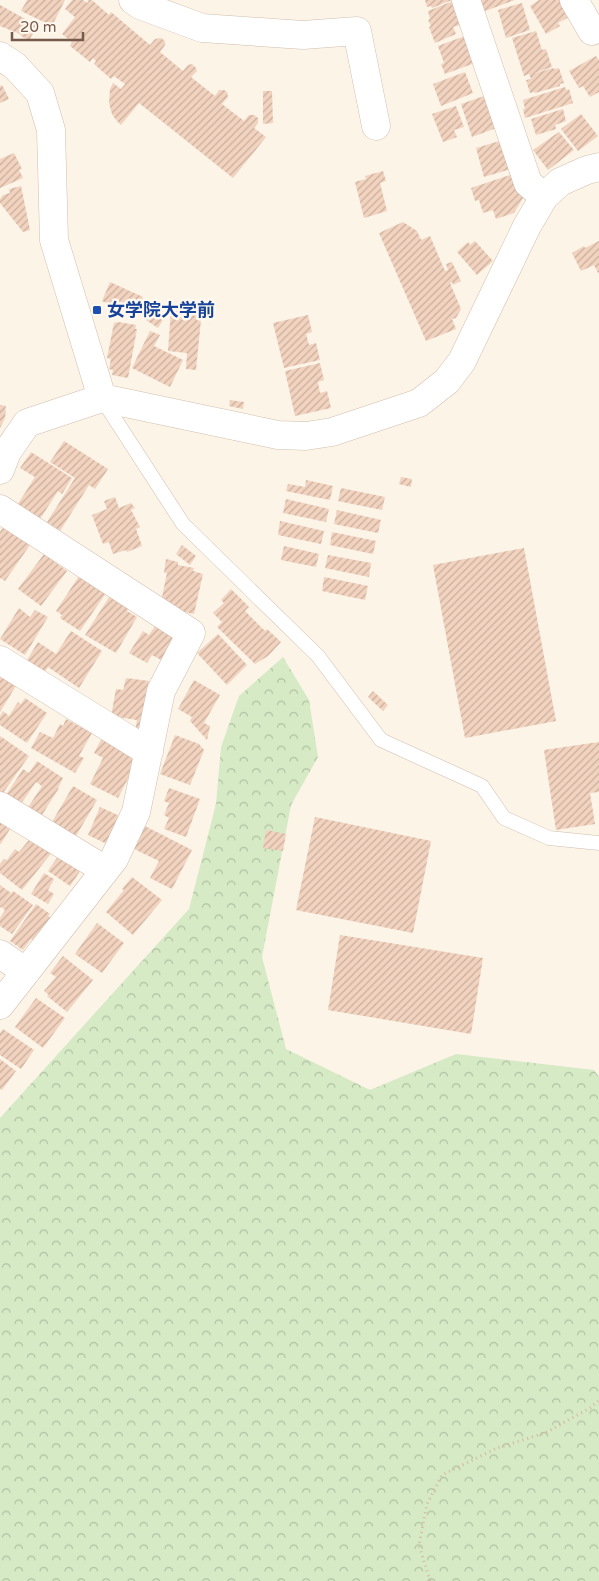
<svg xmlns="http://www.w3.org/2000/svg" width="599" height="1581" viewBox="0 0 599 1581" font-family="'Varela Round','Noto Sans JP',sans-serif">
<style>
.forest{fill:url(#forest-crowns)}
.building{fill:url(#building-hatch)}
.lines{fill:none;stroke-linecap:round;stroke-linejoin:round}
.lane-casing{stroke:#d0beaf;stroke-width:15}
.street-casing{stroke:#d0beaf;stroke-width:29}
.secondary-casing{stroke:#d3bead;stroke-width:29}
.path{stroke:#d7b6a2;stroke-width:3;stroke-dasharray:1 4;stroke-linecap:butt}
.lane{stroke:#fff;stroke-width:14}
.street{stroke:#fff;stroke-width:28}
.secondary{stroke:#fff;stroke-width:28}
.transit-dot{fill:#1a4fb4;stroke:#fff8ee;stroke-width:2}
.labels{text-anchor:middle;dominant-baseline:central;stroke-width:5;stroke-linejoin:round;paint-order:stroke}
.transit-label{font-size:18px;font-weight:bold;fill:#164399;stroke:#fff8ee;text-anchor:start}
</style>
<defs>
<pattern id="forest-crowns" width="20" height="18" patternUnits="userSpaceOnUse" patternTransform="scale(1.25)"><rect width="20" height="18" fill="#d5eac5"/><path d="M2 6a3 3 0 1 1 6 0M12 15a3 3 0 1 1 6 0" fill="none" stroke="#b1c1a2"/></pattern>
<pattern id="building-hatch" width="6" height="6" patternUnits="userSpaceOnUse" patternTransform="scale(1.25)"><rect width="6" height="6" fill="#f2d3bf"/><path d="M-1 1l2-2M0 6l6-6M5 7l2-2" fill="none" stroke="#c9ae9d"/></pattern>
</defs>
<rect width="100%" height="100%" fill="#fcf4e7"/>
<path class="forest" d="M283,657L309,700L318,757L291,805L262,957L286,1049L370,1090L456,1054L594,1070L599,1077V1581H0V1118L189,909L216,804L221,747L239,696Z"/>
<path class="building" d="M27,0H65L52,26L21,11Z
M72,0H83L87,3L89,0H92L109,15L111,12L150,45L155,39L161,38L165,41V45L160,52L183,71L188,65L192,64L196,68L197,71L191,77L215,96L219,90H224L227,92L228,97L222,104L244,121L249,115H254L258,118V123L254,128L266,137L233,178L139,103L121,125L116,120L112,114L109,103L110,89L113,83L121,89L125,84L114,76L111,79L94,64L96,61L93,58L90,62L70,46L72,42L62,34L75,17L65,9Z
M425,0H452L432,8L431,6L427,7Z
M479,0H515L480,13Z
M539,0H563L571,16L558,23L560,26L546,34L530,6Z
M453,1L463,24L453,27L456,34L435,43L429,27L431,26L428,20L430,19L428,11Z
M522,3L530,30L506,38L498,10Z
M0,5L38,26L29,40L21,36L20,34L0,26Z
M536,31L542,50L546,49L552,67L532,74L553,68L554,69L559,68L564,83L560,84V86L535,93V92L530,93L526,80L531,79L529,74L524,76L512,38Z
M470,34L480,61L445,74L441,64L444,63L438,46Z
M596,56L599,60V92L590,97L583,86L579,88L569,71Z
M465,72L473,93L441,106L433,84Z
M2,85L9,99L0,103V86Z
M565,87L566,90L569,89L573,103L525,118L523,109H525L523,100Z
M263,91H272L273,123L263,124Z
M487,95L499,127L472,137L461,104Z
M456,106L464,127L454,130L457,137L443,142L432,114Z
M563,109L566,121L555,125L556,129L536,135L531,119Z
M581,114L598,136L578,151L561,129Z
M559,132L574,150L548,170L533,150Z
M503,140L514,168L484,177L476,148Z
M14,153L22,169L19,170L23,178L0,188V159Z
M383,171L386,181L380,183L387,211L364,218L355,182L366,179L365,176Z
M519,172V187L523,198L514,213L496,219L493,210L483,213L479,200L475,201L471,188Z
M21,186L30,230L23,232L0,203V199L3,195L10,193L9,189Z
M403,222L417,231L421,240L430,236L445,271L448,270L446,264L452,262L461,281L453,285L452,282L450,283L461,309L456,318L452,319L456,329L426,341L379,233Z
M475,241L493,261L477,275L457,252L468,242L470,245Z
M599,241V272L598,273L594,265L581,271L572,253L584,246L585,248Z
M110,282L143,297L135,316L102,301Z
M154,307L166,315L158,328L146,320Z
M171,310L196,313V319L201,320L196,370L186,369L187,353L168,351Z
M308,315L312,332L306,334L309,345L316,343L320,360L284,368L273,323Z
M118,322L136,325L135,329H137L128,378L112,375L113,370L109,369L111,359L107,358L114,323Z
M150,331L160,335L154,346L183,360L170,387L132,368Z
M320,363L324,380L318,382L320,393L327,391L331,408L295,416L285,371Z
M230,400L244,402L243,409L229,406Z
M0,405L6,406L5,410H6L5,418L0,428Z
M64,441L108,469L95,489L89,485L60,531L47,522L75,478L50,462Z
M31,452L72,478L62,494L58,491L38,522L16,507L35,477L20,468Z
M401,477L412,479L411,487L399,484Z
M306,480L333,486L330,500L286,491L288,484L305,487Z
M341,488L385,497L382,510L338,501Z
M115,497L119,508L131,503L135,508L131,510L140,527L136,529L142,546L127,552L126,550L113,554L109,542L103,544L92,515L107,509L104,501Z
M286,499L329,509L326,522L283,513Z
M337,510L381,520L378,533L334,524Z
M280,521L324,531L321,544L278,535Z
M6,523L32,542L5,581L0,578V532Z
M332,532L376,541L373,554L330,545Z
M182,545L196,556L190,565L176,554Z
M284,546L319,554L316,567L281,560Z
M524,548L556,721L465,738L433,565Z
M44,554L67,571L41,606L18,589Z
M328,555L371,563L369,577L325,568Z
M166,559L178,562V565L194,568L193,571L203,574L194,614L176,610L177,606L161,602L167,573H164Z
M79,576L106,593L80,631L60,618L62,615L56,611Z
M324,577L368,586L365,600L322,591Z
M231,589L249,607L245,611L265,631L267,629L281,642L268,656L255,664L217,627L222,622L213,613L224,603L221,600Z
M113,591L132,603L127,611L137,617L116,653L85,635Z
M19,608L30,617L35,610L48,617L25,655L0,639Z
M157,623L178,637L163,661L152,655L147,663L129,653L143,631L149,635Z
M71,631L102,651L79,688L48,667L45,672L27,660L38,642L56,654Z
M218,634L247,665L227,685L197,653Z
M0,670L19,681L0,712Z
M126,678L149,681L141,733L135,732L137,720L111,716L116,689L123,690Z
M194,680L220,695L204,723L210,726L207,740L190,721L192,717L178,709Z
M373,691L388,705L383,711L368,697Z
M25,698L47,713L27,743L0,725V716L3,711L9,716L18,702L21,704Z
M66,719L92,733L79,756L84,758L75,773L31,748L40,732L53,738L60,724L63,726Z
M175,735L199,744L204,750L190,785L160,774Z
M0,736L29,756L3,793L0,791Z
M102,738L139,757L118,798L90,784L103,758L94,753Z
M599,742V792L590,793L595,824L556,830L544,750Z
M37,761L63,778L58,788H59L40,818L27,809L42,786L36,782L21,804L6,795L23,769L29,773Z
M73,786L97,800L76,836L52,822Z
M169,788L200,799L186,837L164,829L169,818L164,815L169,803L164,801Z
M100,807L122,817L109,845L88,835Z
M0,816L9,822L6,827L10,829L0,845Z
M315,817L431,841L413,933L296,910Z
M143,825L192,850L172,889L150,878L159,861L132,848Z
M266,830L286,834L283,851L263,848Z
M33,835L53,851L22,890L0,873V864L4,859L7,860L15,849L19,852Z
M61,852L83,867L70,886L48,871Z
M44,873L54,879L48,890L54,894L48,904L31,894Z
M132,877L162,900L133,935L106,912L124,890L122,889Z
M0,885L11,893L0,908Z
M13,891L33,905L12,934L0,926V918L5,910L1,907Z
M36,904L50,914L48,916L53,919L36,942L31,939L23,950L10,941Z
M97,923L124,943L102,973L75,954Z
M340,935L483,958L471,1034L328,1010Z
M63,956L93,980L67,1012L47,996L49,995L44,991L56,977L50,973Z
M36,998L65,1018L43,1048L15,1027Z
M3,1029L34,1050L21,1069L0,1055V1033Z
M0,1059L16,1071L2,1090L0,1089Z"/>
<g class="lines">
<g class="lane-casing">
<path id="lane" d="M102,399L183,524L318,656L381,740L482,786L504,818L549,838L599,843"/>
</g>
<g class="street-casing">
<path id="street" d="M133,0L140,5L202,28L303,35L357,31L376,126
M466,0L528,183L544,197
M574,0L592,31
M0,470L7,452L27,423L102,398
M0,509L191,633L161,691L136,812L114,859L0,1005
M0,660L149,752
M0,806L105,870
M0,954L26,972"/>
</g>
<g class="secondary-casing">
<path id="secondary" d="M0,56L15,66L40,93L51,130L54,240L102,398L278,435L306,436L332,432L419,403L447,381L462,361L527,226L544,197L560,182L587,170L599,167"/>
</g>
<path class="path" d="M430,1581L419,1545L427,1504L442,1475L497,1448L545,1433L590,1408L599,1400"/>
<use href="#lane" class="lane"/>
<use href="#street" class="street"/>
<use href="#secondary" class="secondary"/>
</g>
<rect class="transit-dot" x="92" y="305" width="10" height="10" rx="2.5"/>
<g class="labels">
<g class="transit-label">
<text x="107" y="310">女学院大学前</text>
</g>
</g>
<path d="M12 32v8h71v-8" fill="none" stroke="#765a4b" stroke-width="2.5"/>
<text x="20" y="32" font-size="15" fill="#765a4b" stroke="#fff8ee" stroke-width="4" paint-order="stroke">20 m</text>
</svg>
